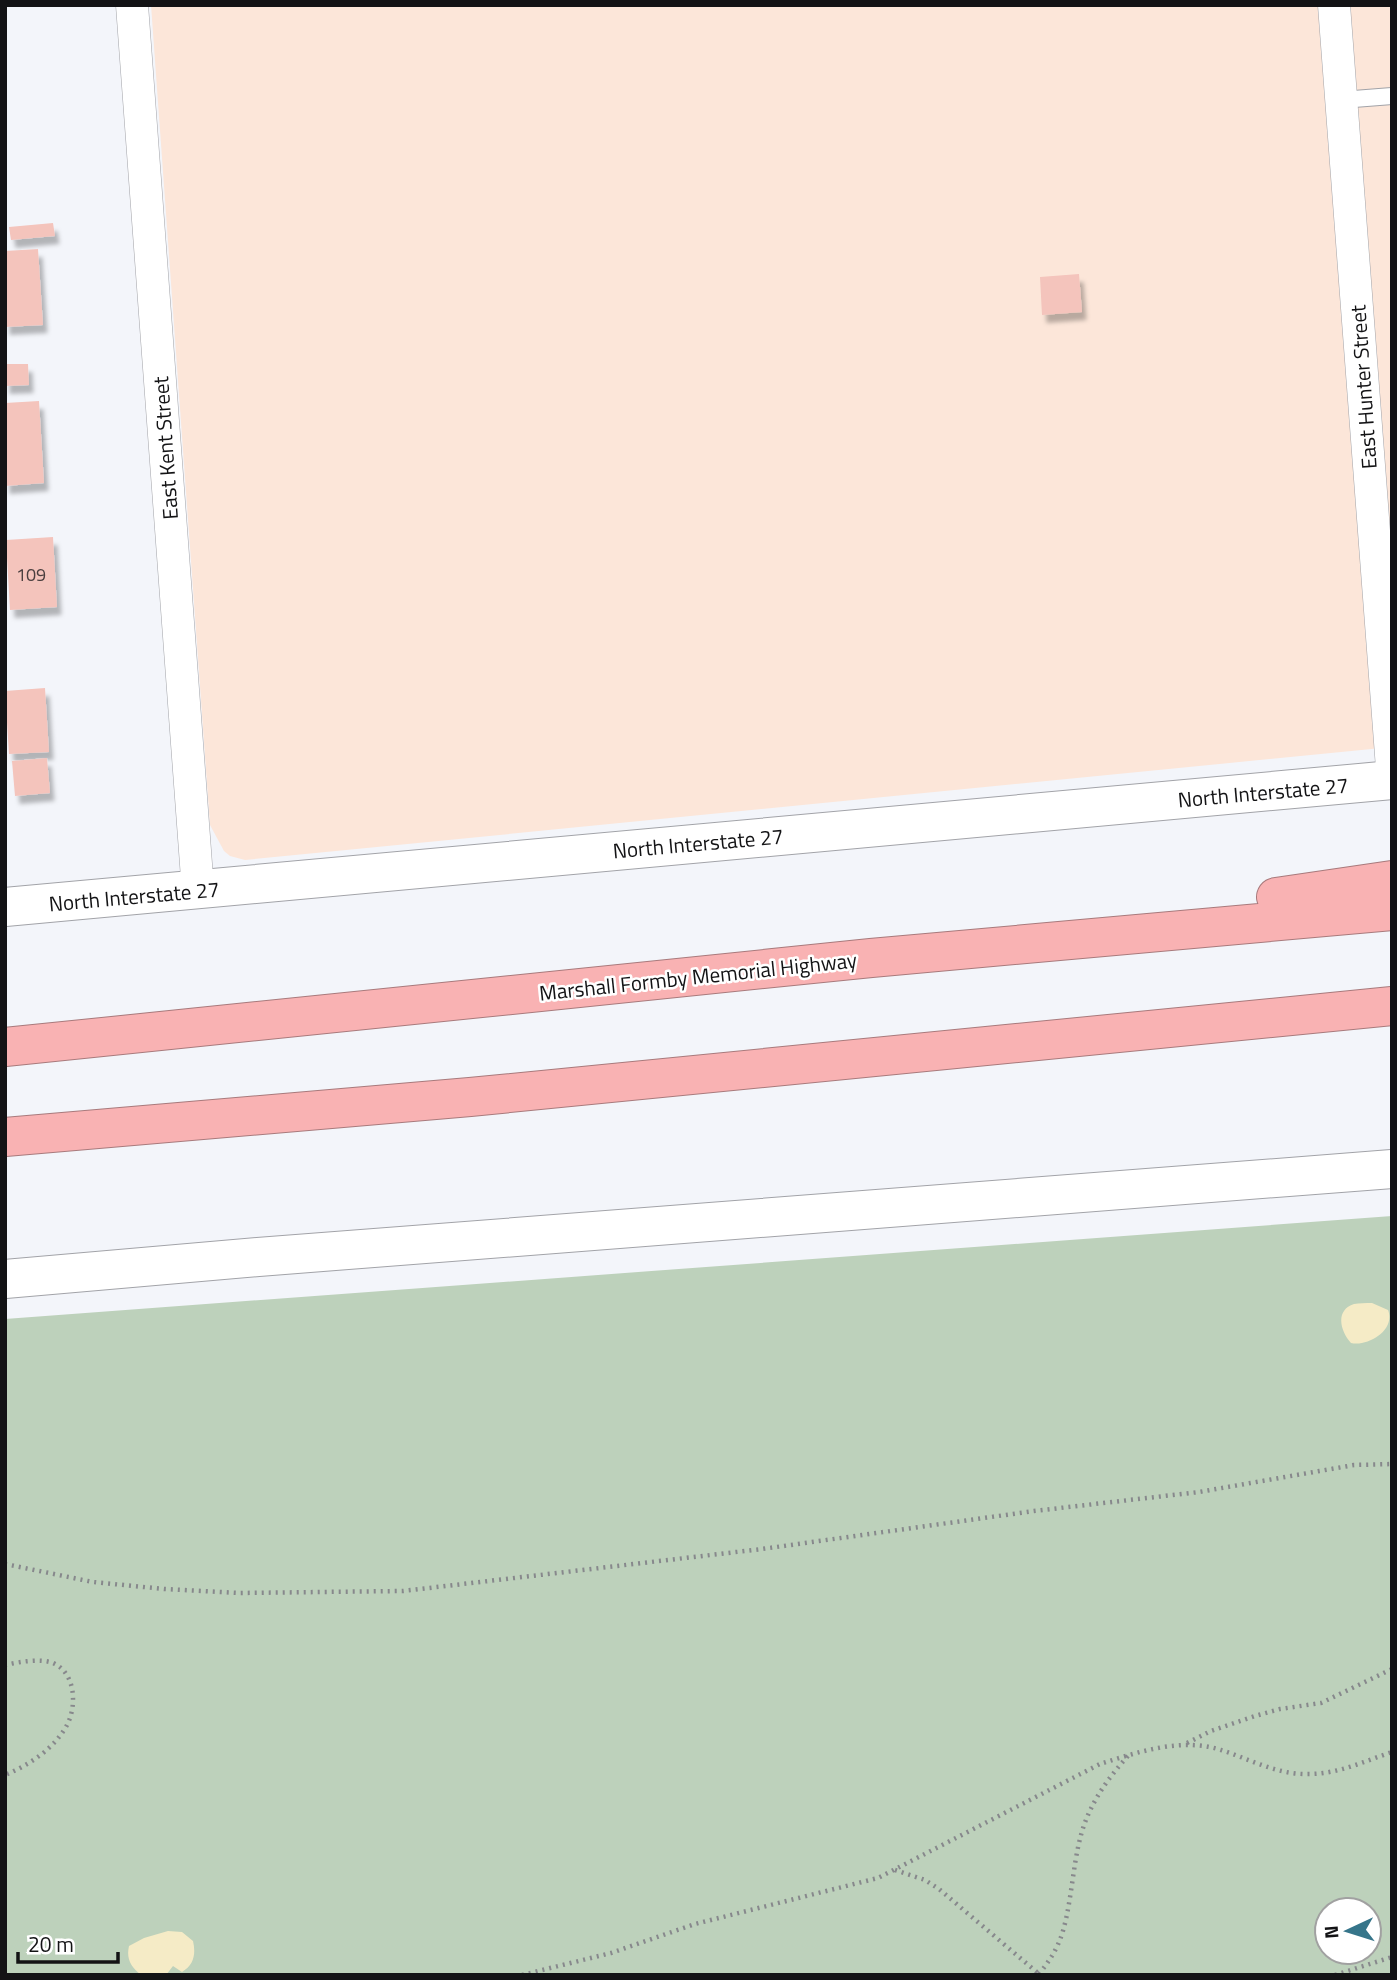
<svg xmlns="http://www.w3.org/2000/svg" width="1397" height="1980" viewBox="0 0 1397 1980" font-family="'Titillium Web',sans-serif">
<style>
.commercial{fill:#fce6d9}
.green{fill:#bdd1bb;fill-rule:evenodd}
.sand{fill:#f5ebc6}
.building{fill:#f4c4bc;filter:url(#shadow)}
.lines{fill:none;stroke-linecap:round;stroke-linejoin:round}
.lane-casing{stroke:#a2a3a8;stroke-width:18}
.street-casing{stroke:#a2a3a8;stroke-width:33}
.secondary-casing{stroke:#a2a3a8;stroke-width:40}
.highway-casing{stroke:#a87a7c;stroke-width:40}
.path{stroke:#87888c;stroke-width:4.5;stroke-dasharray:2 5;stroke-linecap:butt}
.lane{stroke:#fff;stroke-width:16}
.street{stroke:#fff;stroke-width:32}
.secondary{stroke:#fff;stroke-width:38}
.highway{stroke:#f9b2b3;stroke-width:38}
.labels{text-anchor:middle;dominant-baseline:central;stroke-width:5;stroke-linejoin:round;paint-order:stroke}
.number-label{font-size:18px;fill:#4b3f3f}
.street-label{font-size:21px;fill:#131315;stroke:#fff}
</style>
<defs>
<filter id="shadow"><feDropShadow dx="4.5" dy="8" stdDeviation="2" flood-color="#0004"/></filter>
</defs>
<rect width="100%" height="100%" fill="#f3f5fa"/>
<path class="commercial" d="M151,5H1392V747L245,860L230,856L224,851L210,825Z"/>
<path class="green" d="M1392,1216V1975H5V1319ZM1327,1910H1369V1952H1327Z"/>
<path class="sand" d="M1372,1303L1388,1310C1396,1330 1368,1347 1351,1343C1340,1331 1335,1310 1354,1304C1359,1303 1366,1303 1372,1303Z
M168,1931L182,1932L193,1941C196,1954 194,1965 182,1972L173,1966L166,1975H141C131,1967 126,1959 129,1946L144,1938Z"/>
<path class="building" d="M53,223L55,236L11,240L9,227Z
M38,249L43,325L5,327V251Z
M1079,274L1082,312L1042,315L1040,277Z
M5,364H28L29,385L5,386Z
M39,401L44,483L5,486V403Z
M53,537L57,607L10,610L6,540Z
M45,688L49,752L9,754L5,691Z
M47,758L50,793L15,796L12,761Z"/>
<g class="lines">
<g class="lane-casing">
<path id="lane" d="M1341,100L1392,96"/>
</g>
<g class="street-casing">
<path id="street" d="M132,5L198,891
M1334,5L1392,768"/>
</g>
<g class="secondary-casing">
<path id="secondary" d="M5,907L1392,780
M5,1279L258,1257L1392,1169"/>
</g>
<g class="highway-casing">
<path id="highway" d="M1276,897L1392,880
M5,1047L871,958L1392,911
M5,1137L470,1097L1392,1006"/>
</g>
<path class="path" d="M5,1564L93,1582L164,1589L239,1593L403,1591L762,1549L1034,1511L1199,1492L1354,1465L1392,1464
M5,1665C19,1662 40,1658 53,1663C76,1673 77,1706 67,1725C54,1749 29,1765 5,1775
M1187,1743L1211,1731L1255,1716L1280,1709L1321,1703L1392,1669
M895,1870L925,1880L939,1889L1039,1974
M1039,1974C1047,1964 1054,1954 1059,1942C1071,1914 1072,1867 1081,1835C1089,1805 1107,1779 1128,1756
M522,1975L611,1953L695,1924L878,1878L1100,1764C1138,1752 1182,1737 1221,1750C1250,1759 1277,1775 1309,1774C1338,1774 1365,1761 1392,1752
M1335,1975L1392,1957"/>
<use href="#lane" class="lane"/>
<use href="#street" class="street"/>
<use href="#secondary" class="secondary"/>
<use href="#highway" class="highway"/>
</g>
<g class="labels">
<g class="number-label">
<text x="31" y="574">109</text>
</g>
<g class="street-label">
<text transform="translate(1363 387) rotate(-94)">East Hunter Street</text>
<text transform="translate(165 448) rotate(-94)">East Kent Street</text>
<text transform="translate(1263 792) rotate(-5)">North Interstate 27</text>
<text transform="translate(698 843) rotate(-5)">North Interstate 27</text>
<text transform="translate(134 896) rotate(-5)">North Interstate 27</text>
<text transform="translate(698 976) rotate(-6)">Marshall Formby Memorial Highway</text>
</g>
</g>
<rect width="1397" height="1980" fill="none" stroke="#131315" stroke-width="14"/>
<g transform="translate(1348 1931) rotate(266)"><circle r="33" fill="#ffffff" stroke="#a1a1a1" stroke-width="2"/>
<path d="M0-5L12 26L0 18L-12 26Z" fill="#36758a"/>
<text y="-10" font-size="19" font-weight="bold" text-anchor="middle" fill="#131315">N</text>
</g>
<path d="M18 1952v10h100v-10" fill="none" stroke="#131315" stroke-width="3.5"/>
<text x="28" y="1952" font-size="21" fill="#131315" stroke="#ffffff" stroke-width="5" paint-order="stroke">20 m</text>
</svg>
